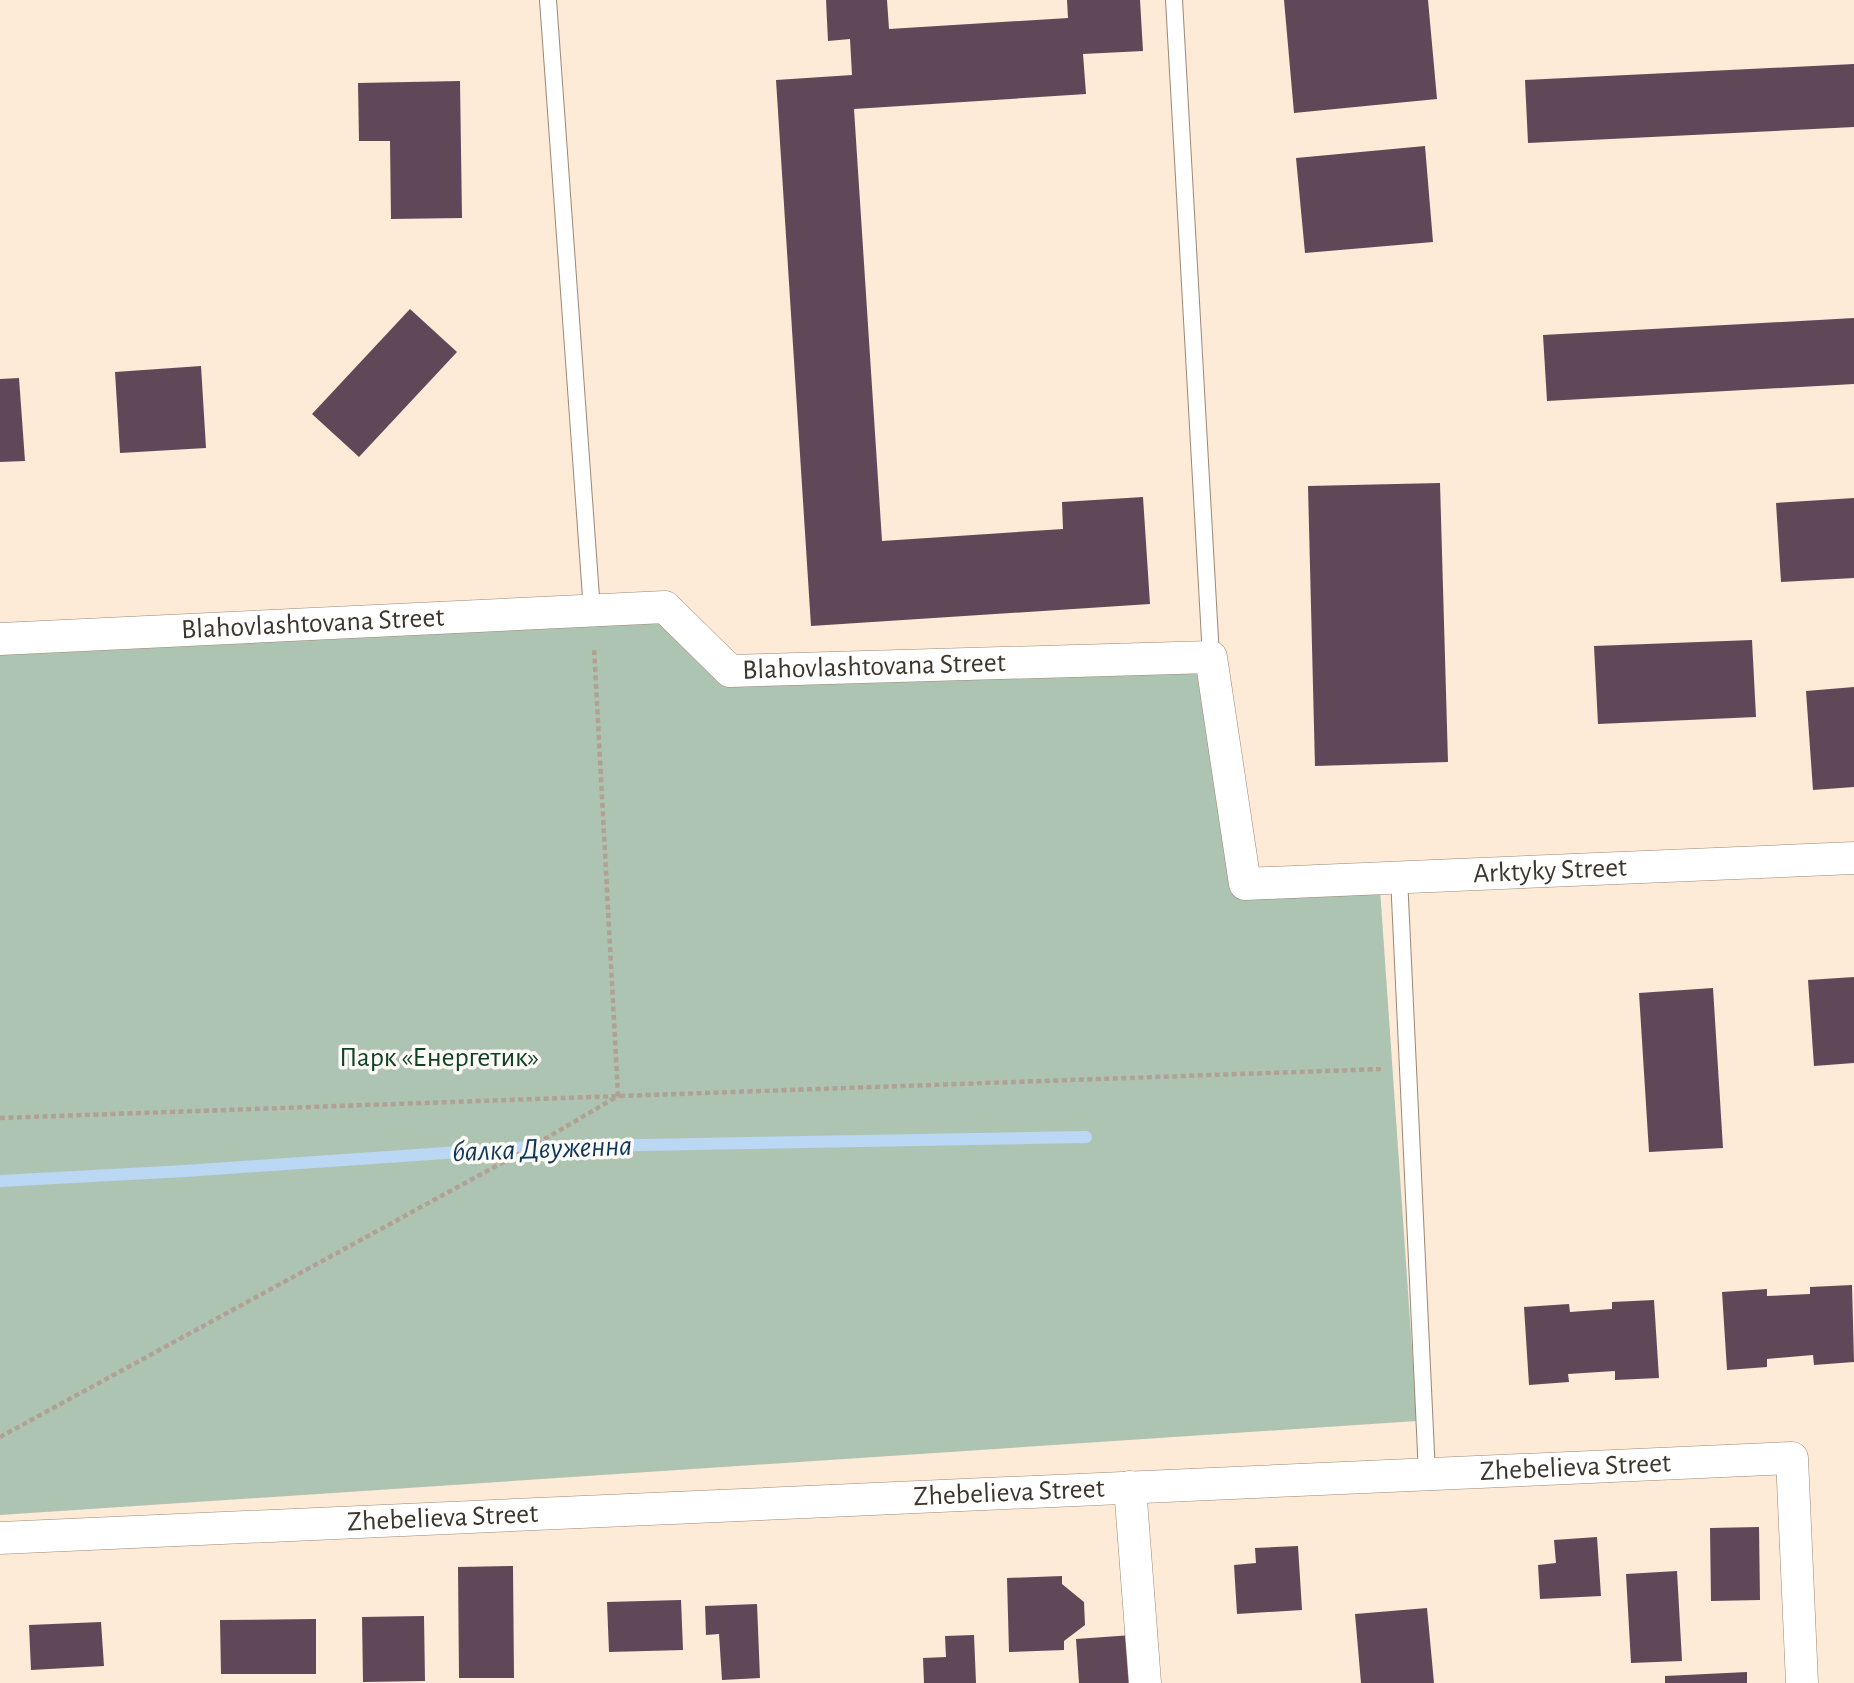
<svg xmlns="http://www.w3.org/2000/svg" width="1854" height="1683" viewBox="0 0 1854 1683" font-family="'Alegreya Sans',sans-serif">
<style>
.green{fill:#aec4b2}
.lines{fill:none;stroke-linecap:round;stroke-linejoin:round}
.stream{stroke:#bad7f4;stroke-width:12}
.building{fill:#604858}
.lane-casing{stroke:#9d8772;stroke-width:18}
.street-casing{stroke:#9d8772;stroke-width:33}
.path{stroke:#b0a192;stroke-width:4.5;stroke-dasharray:5 3.5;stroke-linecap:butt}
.lane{stroke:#fff;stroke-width:16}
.street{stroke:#fff;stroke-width:32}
.labels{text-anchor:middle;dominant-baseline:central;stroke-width:7;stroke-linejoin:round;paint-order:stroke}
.street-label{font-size:28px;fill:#3e352c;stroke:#fefaf5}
.park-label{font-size:28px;fill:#0f4320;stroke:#fefaf5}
.water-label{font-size:30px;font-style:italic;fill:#0d385e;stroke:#fefaf5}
</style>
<rect width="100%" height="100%" fill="#fdead7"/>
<path class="green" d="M659,621L723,680L1201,668L1237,894L1380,889L1417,1421L0,1515V654Z"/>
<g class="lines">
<path class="stream" d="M0,1181L185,1171L531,1147L1086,1137"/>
</g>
<path class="building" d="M826,0H887L889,29L1068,18L1067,0H1140L1143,51L1083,54L1086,94L854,109L882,541L1063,529L1062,502L1143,497L1150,604L811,626L776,80L852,75L850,39L828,41Z
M1284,0H1428L1437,99L1294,113Z
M1854,64V127L1528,143L1525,80Z
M460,81L462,218L391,219L390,141H359L358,83Z
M1425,146L1433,242L1305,253L1296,158Z
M410,309L457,352L359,457L312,414Z
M1854,318V384L1547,401L1543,335Z
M201,366L206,448L120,453L115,372Z
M19,378L25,461L0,462V379Z
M1440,483L1448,762L1315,766L1308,486Z
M1854,498V578L1781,582L1776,503Z
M1752,640L1756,717L1598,724L1594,646Z
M1854,687V787L1813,790L1806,691Z
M1854,977V1063L1814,1066L1808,980Z
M1713,988L1723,1148L1649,1152L1639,993Z
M1852,1285L1854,1362L1814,1365L1813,1355L1767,1359V1367L1727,1370L1722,1292L1767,1289V1296L1810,1294V1287Z
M1654,1300L1659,1378L1615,1380V1371L1568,1374L1569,1382L1529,1385L1524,1307L1569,1304L1570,1312L1612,1309V1302Z
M1759,1527L1760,1600L1711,1601L1710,1528Z
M1597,1537L1601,1596L1540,1599L1538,1565L1556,1563L1554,1540Z
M1298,1546L1302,1610L1237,1614L1234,1565L1256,1563L1255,1548Z
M513,1566L514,1678H459L458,1567Z
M1677,1571L1682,1661L1631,1663L1626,1574Z
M1062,1576V1584L1084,1602L1085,1625L1064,1641V1650L1009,1652L1007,1578Z
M681,1600L683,1650L609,1652L607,1602Z
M757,1604L760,1678L722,1680L719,1634L706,1635L705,1606Z
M1427,1608L1434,1683H1361L1355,1614Z
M424,1616L425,1681L363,1682L362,1617Z
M316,1619V1674H221L220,1620Z
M101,1622L104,1666L31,1670L29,1625Z
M974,1635L976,1683H924L923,1658L946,1657L945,1636Z
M1132,1635L1135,1683H1079L1076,1639Z
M1747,1672V1683H1665V1676Z"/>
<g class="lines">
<g class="lane-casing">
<path id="lane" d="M548,0L592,611
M1174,0L1211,657
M1399,877L1427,1474"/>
</g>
<g class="street-casing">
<g id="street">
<path id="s1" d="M0,639L665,607L730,671L1211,657L1245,884L1854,858"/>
<path d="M1130,1487L1145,1683"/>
<path id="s2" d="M0,1538L1792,1458L1802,1683"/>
</g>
</g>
<path class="path" d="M0,1118L1381,1069
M0,1437L531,1147L618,1096L594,647"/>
<use href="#lane" class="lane"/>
<use href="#street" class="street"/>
</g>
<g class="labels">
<g class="street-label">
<text stroke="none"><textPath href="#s1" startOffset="313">Blahovlashtovana Street</textPath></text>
<text stroke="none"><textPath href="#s1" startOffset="901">Blahovlashtovana Street</textPath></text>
<text stroke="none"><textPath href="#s1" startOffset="1773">Arktyky Street</textPath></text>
<text stroke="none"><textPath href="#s2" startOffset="1577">Zhebelieva Street</textPath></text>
<text stroke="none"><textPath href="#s2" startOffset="1010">Zhebelieva Street</textPath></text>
<text stroke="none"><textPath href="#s2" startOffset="443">Zhebelieva Street</textPath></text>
</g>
<g class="park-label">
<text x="439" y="1058">Парк «Енергетик»</text>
</g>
<g class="water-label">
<text transform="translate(542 1149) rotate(-2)">балка Двуженна</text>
</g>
</g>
</svg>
